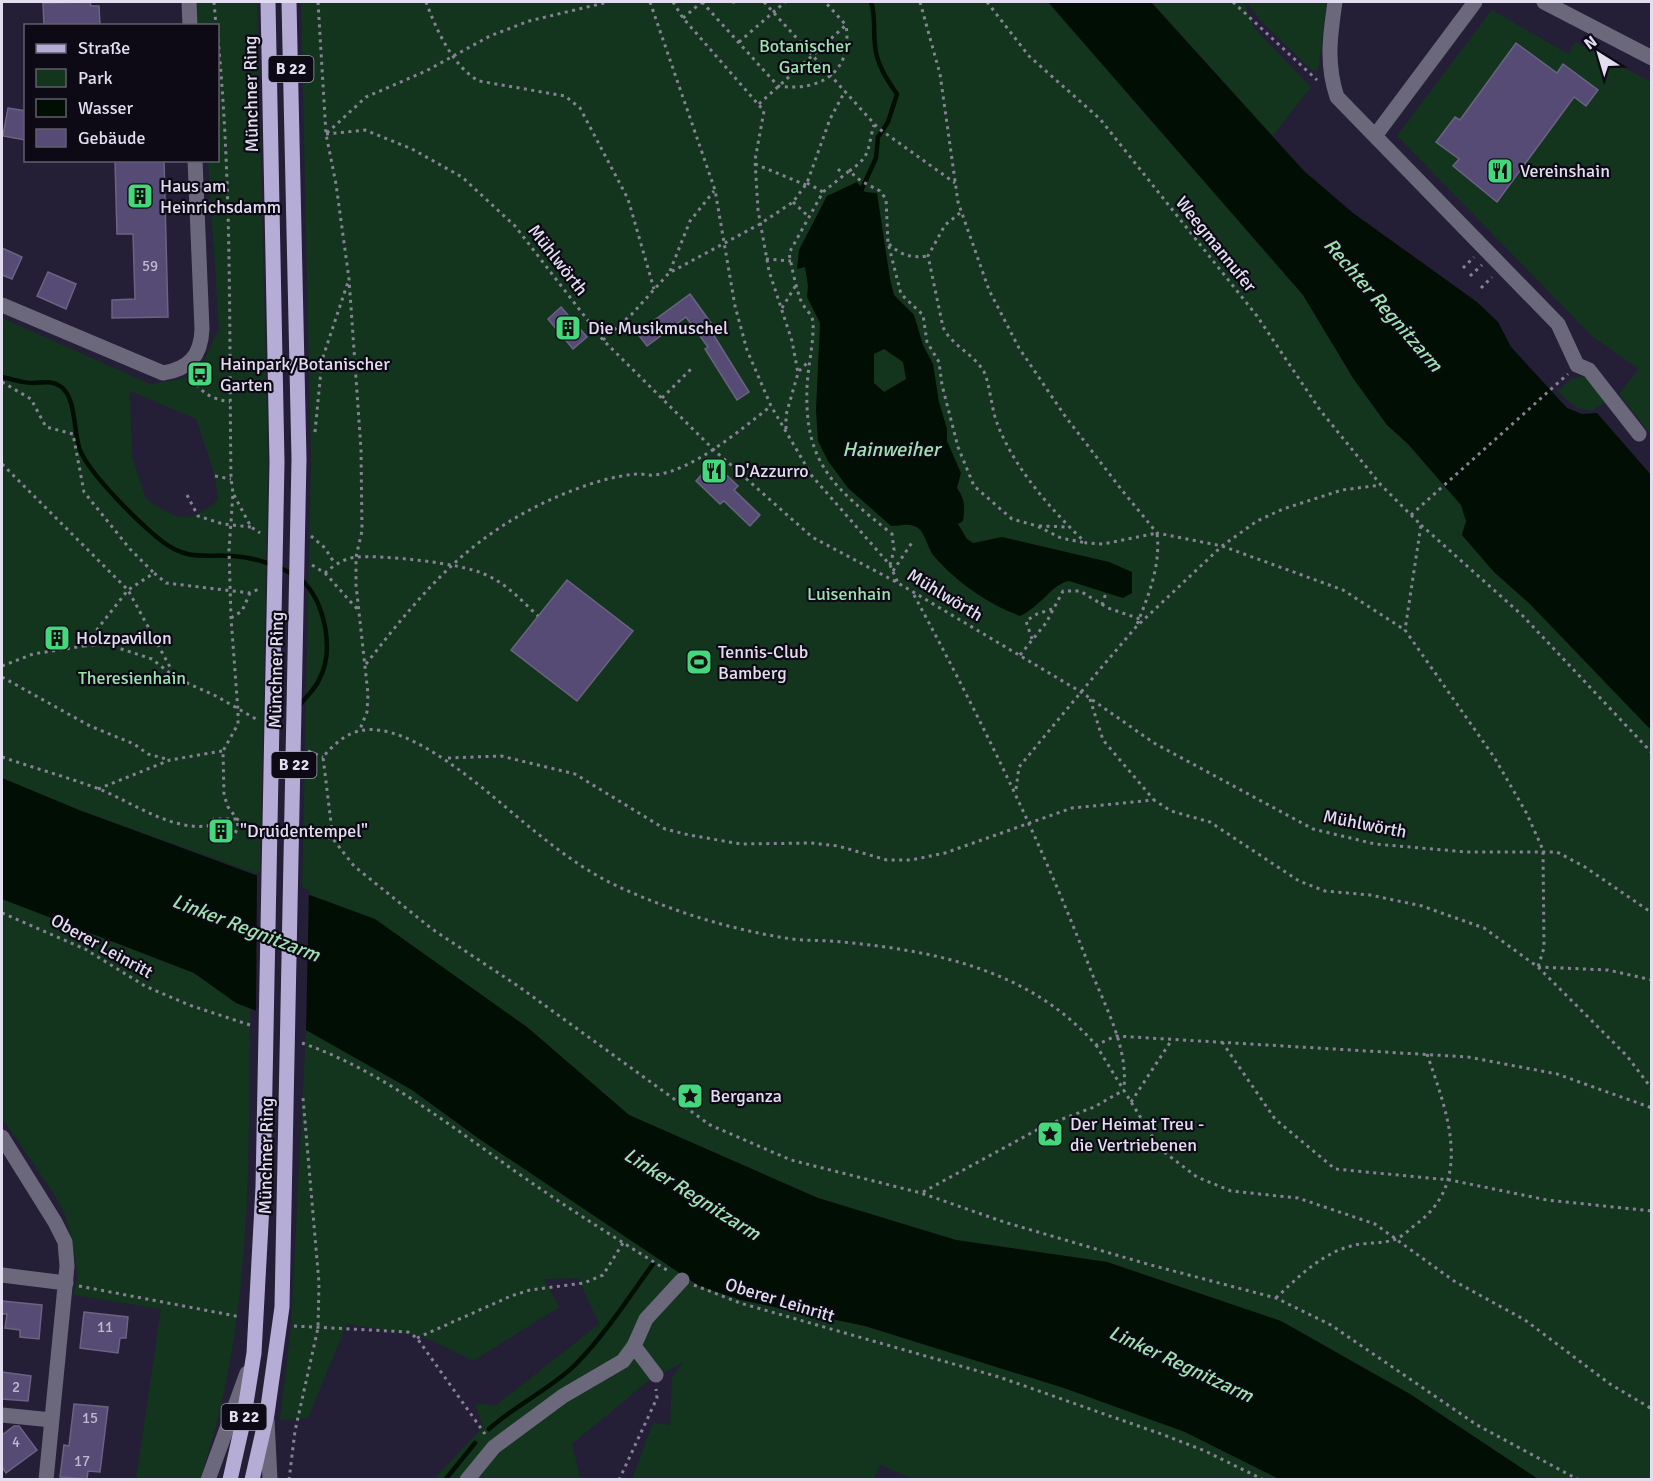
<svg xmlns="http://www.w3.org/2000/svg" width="1653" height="1481" viewBox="0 0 1653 1481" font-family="Signika,sans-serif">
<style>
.green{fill:#13351e;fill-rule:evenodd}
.water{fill:#000e03;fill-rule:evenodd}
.pier{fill:#251e37}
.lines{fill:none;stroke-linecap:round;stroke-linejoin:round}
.stream{stroke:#000e03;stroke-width:4.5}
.building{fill:#564b75;stroke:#6b6381;stroke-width:1.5}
.path{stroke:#878196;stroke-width:3;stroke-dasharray:3 4.5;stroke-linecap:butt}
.minor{stroke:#6c687c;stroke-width:15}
.major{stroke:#b6add6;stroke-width:15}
.labels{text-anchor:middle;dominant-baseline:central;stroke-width:4.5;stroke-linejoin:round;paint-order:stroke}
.number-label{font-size:15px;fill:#bfb9d0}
.shield{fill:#0d0a16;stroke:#a29eae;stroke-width:1.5}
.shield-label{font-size:16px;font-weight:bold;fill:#e2deef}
.park-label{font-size:18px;fill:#9be0ad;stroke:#0d0a16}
.street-label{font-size:18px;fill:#e2deef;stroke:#0d0a16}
.poi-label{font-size:18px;fill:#e2deef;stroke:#0d0a16;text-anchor:start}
.water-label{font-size:20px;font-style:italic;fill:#9ee2af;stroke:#0d0a16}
</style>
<rect width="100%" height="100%" fill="#251e37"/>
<path class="green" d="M195,2H257L268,459L260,875L79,810L2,778V318L150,384L183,379L204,360L219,329L208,161L218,160V26L197,25ZM130,391L196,419L215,476L218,500C186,526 179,520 146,499L132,457Z
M301,2H1048L1303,295L1353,378L1387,425L1408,444L1461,505L1466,521L1462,535L1494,572L1530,604L1651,730V1479H1538L1410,1394L1281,1321L1107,1262L956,1240L818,1198L629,1115L527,1027L302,891L311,460Z
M1151,2H1244L1254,28L1311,87L1273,136Z
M1246,2H1327L1318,71L1312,70L1261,21Z
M1492,10L1568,54L1575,42L1651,82V435L1619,394L1639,369L1593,337L1397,136Z
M1585,376L1609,400L1592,411L1577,408L1557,391L1571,379Z
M2,899L194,973L236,1003L250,1008C249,1167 252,1326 200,1479H136L161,1309L73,1295L78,1277L71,1237L65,1215L54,1194L2,1118Z
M306,1030L412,1090L478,1138L699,1286L741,1300L865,1326L1064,1388L1185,1432L1279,1479L916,1480L880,1465L874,1479H632L653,1423L670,1425L672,1378L683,1362L647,1382L572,1444L580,1479H434L483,1427L475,1403L495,1406L599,1324L578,1278L544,1279L559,1307L473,1361L424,1337L347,1324L308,1418L280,1420L291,1326Z"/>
<path class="water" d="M1048,2H1151L1304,171L1353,213L1477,302L1498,322L1511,347L1567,408L1582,414L1597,413L1651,475V730L1530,604L1494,572L1462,535L1466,521L1461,505L1408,444L1387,425L1353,378L1303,295Z
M857,182L865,192L877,193L890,279L894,295L914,315L923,345L933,364L939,402L947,429V441L961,473L957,488C965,499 965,507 963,521L958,524L967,539L973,543L1002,537L1109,562L1132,572V593L1123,598L1069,581C1052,584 1039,608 1020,616C988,604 956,582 934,556C927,548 926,534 918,528C910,522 900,526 891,526L848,488L828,461L818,441L816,410L820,323L807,297L808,286L805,267L797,269L799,250L827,196ZM884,349L903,362L906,379L884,392L874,383V354Z
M2,778L79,810L375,919L527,1027L629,1115L818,1198L956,1240L1107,1262L1281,1321L1410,1394L1538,1479H1279L1185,1432L1064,1388L865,1326L741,1300L699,1286L478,1138L412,1090L306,1030L236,1003L194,973L2,899Z"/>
<path class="pier" d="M257,871L309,890L306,1033L256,1013Z"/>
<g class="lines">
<path class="stream" d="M860,193L876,158L878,137L888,122L897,94C887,80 876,63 875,45C873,30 876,17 871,2
M2,377C12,379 23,383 33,383C43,383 51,380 60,386C77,397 73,433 80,450C90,475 141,525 163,542C188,561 206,554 233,556C253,557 277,565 294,575
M299,706C306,697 315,689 319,680C335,650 325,602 301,579
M489,1429C515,1405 554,1387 577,1363C606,1333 629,1297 653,1264
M445,1480L475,1443"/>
</g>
<path class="building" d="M90,2L91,6H99L100,26H44L43,3Z
M1516,43L1557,73L1563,64L1598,90L1586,106L1574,97L1497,202L1453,166L1459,159L1436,142L1455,117L1460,120Z
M8,108L26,111V140L3,136Z
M115,161H164L168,317L112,318V300L135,299L133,234H117Z
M2,248L22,257L12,279L2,275Z
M48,272L76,284L66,309L37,296Z
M690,294L711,323L708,326L749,392L737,400L705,349L708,347L686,317L647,346L637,333Z
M561,307L587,337L573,349L548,319Z
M713,462L738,486L734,490L760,515L750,526L724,501L720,504L696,481Z
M567,580L633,631L577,701L511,650Z
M54,631L65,632L63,642L59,645L48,644L50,634Z
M2,1301L42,1305L39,1339L20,1337V1330L5,1328L7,1314H2Z
M84,1312L128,1317L126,1338H120L118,1353L80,1348Z
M2,1372L31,1376L28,1401L2,1399Z
M74,1404L108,1407L100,1472L88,1471L87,1479L60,1477L64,1445L69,1446Z
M14,1426H19L37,1450L6,1473L2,1467V1435Z"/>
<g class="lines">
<path class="path" d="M214,2L216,26
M318,2L326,134L336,184L349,279L361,449L362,531L356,557V585L368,694L367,712L360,729
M426,2C436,29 453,67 479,81L565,96L580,108L628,199L654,289
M650,2L715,190L735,306L747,350L771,406L812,476L890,565L898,583
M673,2L683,18L764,111L755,160L758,210L769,271L792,341L798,373L786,415V429
M702,2L778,86C821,92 853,72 846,25
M732,2H736
M764,2L878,128L955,183
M920,2L940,74L958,202L989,290L1019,348L1065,416L1121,489L1157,533L1222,546L1343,590L1405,630
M987,2L1029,56L1100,119L1257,316L1320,410L1381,485L1421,525L1405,630L1494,757L1527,814L1543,850L1544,948L1538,967
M1233,2L1317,80
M683,18L702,2
M218,39C232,185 229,332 231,479L233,493L229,550L231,618L238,711V724L223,751L224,795L228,807L237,819L255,829
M739,42L785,2
M759,104L846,25L825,2
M327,133L366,97L426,71L490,36L529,21L608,2
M326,134L365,130L412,149L462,177L515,226L603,340L714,450L812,537L898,583L1081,692L1154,743L1313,829L1375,844L1467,852H1557L1585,867L1652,913
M755,164L806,185
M838,169L843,174
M849,171C872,156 867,148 874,125
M807,183L823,192
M793,202L809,217
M960,213L945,225L928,256L943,327C951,345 972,353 983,370C990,382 991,408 997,423C1014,468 1051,510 1086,543L1103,544L1157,533C1161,567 1148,596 1136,627
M889,244C902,256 911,258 928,256
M766,259L791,261
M1463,268L1474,257
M670,271L690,221L714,191
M1470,276L1482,265
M1481,288L1492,277
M782,308L796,285
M603,340L632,314L669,273L760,224L793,202L807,183L830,119L845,91
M799,371L809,361
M193,378C201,394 213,399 230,402
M2,382L31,399L46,427L73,434L84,492L130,549L154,573
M662,398L692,368
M315,432L322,360L349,279
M2,464L128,590L176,678
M215,476L231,479
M187,495L198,516L223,524L251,527
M234,495L251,527L260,533
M1411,515L1568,374
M1421,525L1522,615L1652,753
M1039,526L1068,527
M311,536L325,548L335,564
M312,565L325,573C334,565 345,558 357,557C384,555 460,563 484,574C506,583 521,600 538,616
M890,565L894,550L892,534C835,488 804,465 807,387C808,365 814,343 813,322C812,313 802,307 800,298C795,284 792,268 789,253L823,192L849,171L861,181L880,191L886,199L888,243L901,294L923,315L927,342L939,362L942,385L958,447L974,486L1012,519L1037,526L1061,538L1086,543
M893,571L913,541
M325,573L358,610
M914,595C980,717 1041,841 1091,971C1106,1008 1128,1048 1124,1088
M1102,605L1106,593
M231,618L242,611L250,593
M1032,639L1026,621L1037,614L1052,609
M84,646L106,644L152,659L176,678L216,696L256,719
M1020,655L1046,623L1063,591H1080L1108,608L1140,619
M366,664C426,587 473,531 566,493C588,484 613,476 636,474C642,473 648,476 654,475C693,471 740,430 771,406
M2,666L33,654L84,646L128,590L154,573L166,583L250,593L259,589
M2,677L90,726L134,744L148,754L170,760
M1090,699L1103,740L1154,800
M308,751L323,757
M2,757C34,768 67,777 99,789C134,803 169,830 208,826L214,819H237L238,827C233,840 225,843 213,841L208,826
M448,758L501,756L575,774L665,829L689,835L741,844L811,843L838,846L887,860H911L945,853L1072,808L1154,800L1171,811L1210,822L1299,881L1325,891L1370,895L1422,906L1484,928L1538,967L1627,1056L1652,1089
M98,789L170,760L222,751
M1016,789L1019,767L1101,668L1136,627L1222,546L1257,521L1283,509L1342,490L1381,485
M306,831L333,839
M2,913L85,949L145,986L189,1005L250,1025
M1538,967L1608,970L1652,980
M1222,1042L1275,1119L1335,1169L1450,1180L1547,1200L1652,1211
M302,1043C374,1068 436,1115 498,1159C553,1199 612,1236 670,1272
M1096,1045L1160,1149L1197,1177L1231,1191L1298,1198L1375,1224L1454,1281L1525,1320L1610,1384L1652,1409
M1131,1102L1171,1041
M923,1192L1044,1126L1094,1107L1124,1090
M694,1285L740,1303L999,1377L1164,1435L1205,1451L1264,1480
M79,1286L241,1317
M1276,1298C1299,1276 1323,1252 1355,1245C1368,1242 1384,1244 1396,1239C1403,1236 1409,1230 1415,1225C1475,1182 1447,1112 1427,1054
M294,1326L408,1332L417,1338L485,1434
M417,1338L511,1296L530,1290L584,1283L603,1275L623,1243
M289,1480L295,1431L318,1328L319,1283L303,1098
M619,1480L657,1398L656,1389
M1579,1480L1477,1425L1331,1325L1276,1298L1147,1264L1004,1222L921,1193L791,1160L710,1125L518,986L432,929L354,866L333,839L323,757C332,746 345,734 359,731C411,718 494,799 532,829C559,851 587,872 619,887C674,912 732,930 792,939C809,941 826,940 842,942C937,951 1030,970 1096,1045L1116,1036L1468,1057L1557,1074L1652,1108"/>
<path class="minor" d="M189,2L190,26
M1335,2C1330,36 1326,64 1337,97L1558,324L1577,365L1589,370L1639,434
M1544,2L1652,58
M1375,136L1475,2
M2,305L163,373C189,369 201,356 202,329L195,160
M2,1137L55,1222L65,1242L67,1266L46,1480
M2,1275L66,1283
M634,1346L656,1375
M2,1415L52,1420
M267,1420L270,1480
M208,1480L247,1373
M467,1480L494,1447L563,1396L623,1361L634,1346L646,1319L682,1280"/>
<path class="major" d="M230,1480L243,1422L254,1353L263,1187L277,462L268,2
M252,1480L267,1414L282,1307L299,459L289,2"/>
</g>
<defs>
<g id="restaurant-square" transform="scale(1.35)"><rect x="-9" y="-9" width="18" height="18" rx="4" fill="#44d77b" stroke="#0d0a16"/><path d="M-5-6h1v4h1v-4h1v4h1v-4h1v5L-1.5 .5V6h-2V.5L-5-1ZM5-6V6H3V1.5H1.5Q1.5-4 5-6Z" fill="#111"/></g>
<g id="building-square" transform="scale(1.35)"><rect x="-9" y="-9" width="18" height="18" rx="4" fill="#44d77b" stroke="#0d0a16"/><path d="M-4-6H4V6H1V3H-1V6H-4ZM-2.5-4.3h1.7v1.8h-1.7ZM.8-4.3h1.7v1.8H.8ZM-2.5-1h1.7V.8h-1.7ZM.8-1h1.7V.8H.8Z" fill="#111"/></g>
<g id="bus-square" transform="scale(1.35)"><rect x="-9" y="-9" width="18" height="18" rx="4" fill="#44d77b" stroke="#0d0a16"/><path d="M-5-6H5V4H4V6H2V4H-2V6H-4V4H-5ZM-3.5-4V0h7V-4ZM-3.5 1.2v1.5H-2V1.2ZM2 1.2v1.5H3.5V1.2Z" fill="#111"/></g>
<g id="stadium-square" transform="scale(1.35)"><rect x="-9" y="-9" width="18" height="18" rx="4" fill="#44d77b" stroke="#0d0a16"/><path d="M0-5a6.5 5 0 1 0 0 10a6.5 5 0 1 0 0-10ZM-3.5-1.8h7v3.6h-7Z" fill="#111"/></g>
<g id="sight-square" transform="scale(1.35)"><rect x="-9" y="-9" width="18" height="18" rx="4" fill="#44d77b" stroke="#0d0a16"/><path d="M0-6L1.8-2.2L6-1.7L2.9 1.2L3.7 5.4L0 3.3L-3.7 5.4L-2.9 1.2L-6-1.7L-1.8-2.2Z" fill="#111"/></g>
</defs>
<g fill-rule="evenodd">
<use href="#restaurant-square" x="1500" y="171"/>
<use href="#building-square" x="140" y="196"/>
<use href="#building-square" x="568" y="328"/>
<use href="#bus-square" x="200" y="374"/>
<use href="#restaurant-square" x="714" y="471"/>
<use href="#building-square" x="57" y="638"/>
<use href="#stadium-square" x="699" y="662"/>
<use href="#building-square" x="221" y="831"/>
<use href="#sight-square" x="690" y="1096"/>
<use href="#sight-square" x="1050" y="1134"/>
</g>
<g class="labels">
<g class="number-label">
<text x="150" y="266">59</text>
<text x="105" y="1327">11</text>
<text x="16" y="1387">2</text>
<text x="90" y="1418">15</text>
<text x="16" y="1442">4</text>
<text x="82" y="1461">17</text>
</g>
<g class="shield">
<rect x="268.5" y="56" width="45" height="26" rx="4.5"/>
<rect x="271.5" y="752" width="45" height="26" rx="4.5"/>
<rect x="221.5" y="1404" width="45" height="26" rx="4.5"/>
</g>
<g class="shield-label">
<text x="291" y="69">B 22</text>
<text x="294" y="765">B 22</text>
<text x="244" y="1417">B 22</text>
</g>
<g class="park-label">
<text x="805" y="46">Botanischer<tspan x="805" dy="21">Garten</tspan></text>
<text x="849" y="594">Luisenhain</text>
<text x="132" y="678">Theresienhain</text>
</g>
<g class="street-label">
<text transform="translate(251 94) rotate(-91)">Münchner Ring</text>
<text transform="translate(1216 244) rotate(51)">Weegmannufer</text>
<text transform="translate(558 260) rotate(52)">Mühlwörth</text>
<text transform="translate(945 595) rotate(31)">Mühlwörth</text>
<text transform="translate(276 670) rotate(-89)">Münchner Ring</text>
<text transform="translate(1365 824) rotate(11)">Mühlwörth</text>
<text transform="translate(102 946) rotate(29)">Oberer Leinritt</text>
<text transform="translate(266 1156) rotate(-89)">Münchner Ring</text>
<text transform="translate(780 1300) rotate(17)">Oberer Leinritt</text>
</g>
<g class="poi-label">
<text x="1520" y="171">Vereinshain</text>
<text x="160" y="186">Haus am<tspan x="160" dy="21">Heinrichsdamm</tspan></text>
<text x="588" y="328">Die Musikmuschel</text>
<text x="220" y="364">Hainpark/Botanischer<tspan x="220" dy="21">Garten</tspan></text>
<text x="734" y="471">D'Azzurro</text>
<text x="76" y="638">Holzpavillon</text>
<text x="718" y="652">Tennis-Club<tspan x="718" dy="21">Bamberg</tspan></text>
<text x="240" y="831">"Druidentempel"</text>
<text x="710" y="1096">Berganza</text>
<text x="1070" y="1124">Der Heimat Treu -<tspan x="1070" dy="21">die Vertriebenen</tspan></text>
</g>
<g class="water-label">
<text transform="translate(1383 305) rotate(49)">Rechter Regnitzarm</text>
<text x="891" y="449">Hainweiher</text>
<text transform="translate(246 928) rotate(21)">Linker Regnitzarm</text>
<text transform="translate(692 1194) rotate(32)">Linker Regnitzarm</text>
<text transform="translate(1181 1364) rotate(25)">Linker Regnitzarm</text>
</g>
</g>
<rect width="1653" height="1481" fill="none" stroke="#e2deef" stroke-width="6"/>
<rect x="24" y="24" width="195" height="138" fill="#0d0a16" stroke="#625f6d" stroke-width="1.5"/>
<rect x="36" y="44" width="30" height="9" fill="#b6add6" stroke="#625f6d" stroke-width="1.5"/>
<text x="78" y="54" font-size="18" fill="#e2deef">Straße</text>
<rect x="36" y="69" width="30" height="18" fill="#13351e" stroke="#625f6d" stroke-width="1.5"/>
<text x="78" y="84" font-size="18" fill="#e2deef">Park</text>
<rect x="36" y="99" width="30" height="18" fill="#000e03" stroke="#625f6d" stroke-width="1.5"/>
<text x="78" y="114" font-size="18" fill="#e2deef">Wasser</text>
<rect x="36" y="129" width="30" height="18" fill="#564b75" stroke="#625f6d" stroke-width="1.5"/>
<text x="78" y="144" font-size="18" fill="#e2deef">Gebäude</text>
<g transform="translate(1599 54) rotate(323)" stroke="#0d0a16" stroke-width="4.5" paint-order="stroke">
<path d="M0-4.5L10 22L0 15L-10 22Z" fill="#e2deef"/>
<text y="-9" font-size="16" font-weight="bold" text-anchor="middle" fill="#e2deef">N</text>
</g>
</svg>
